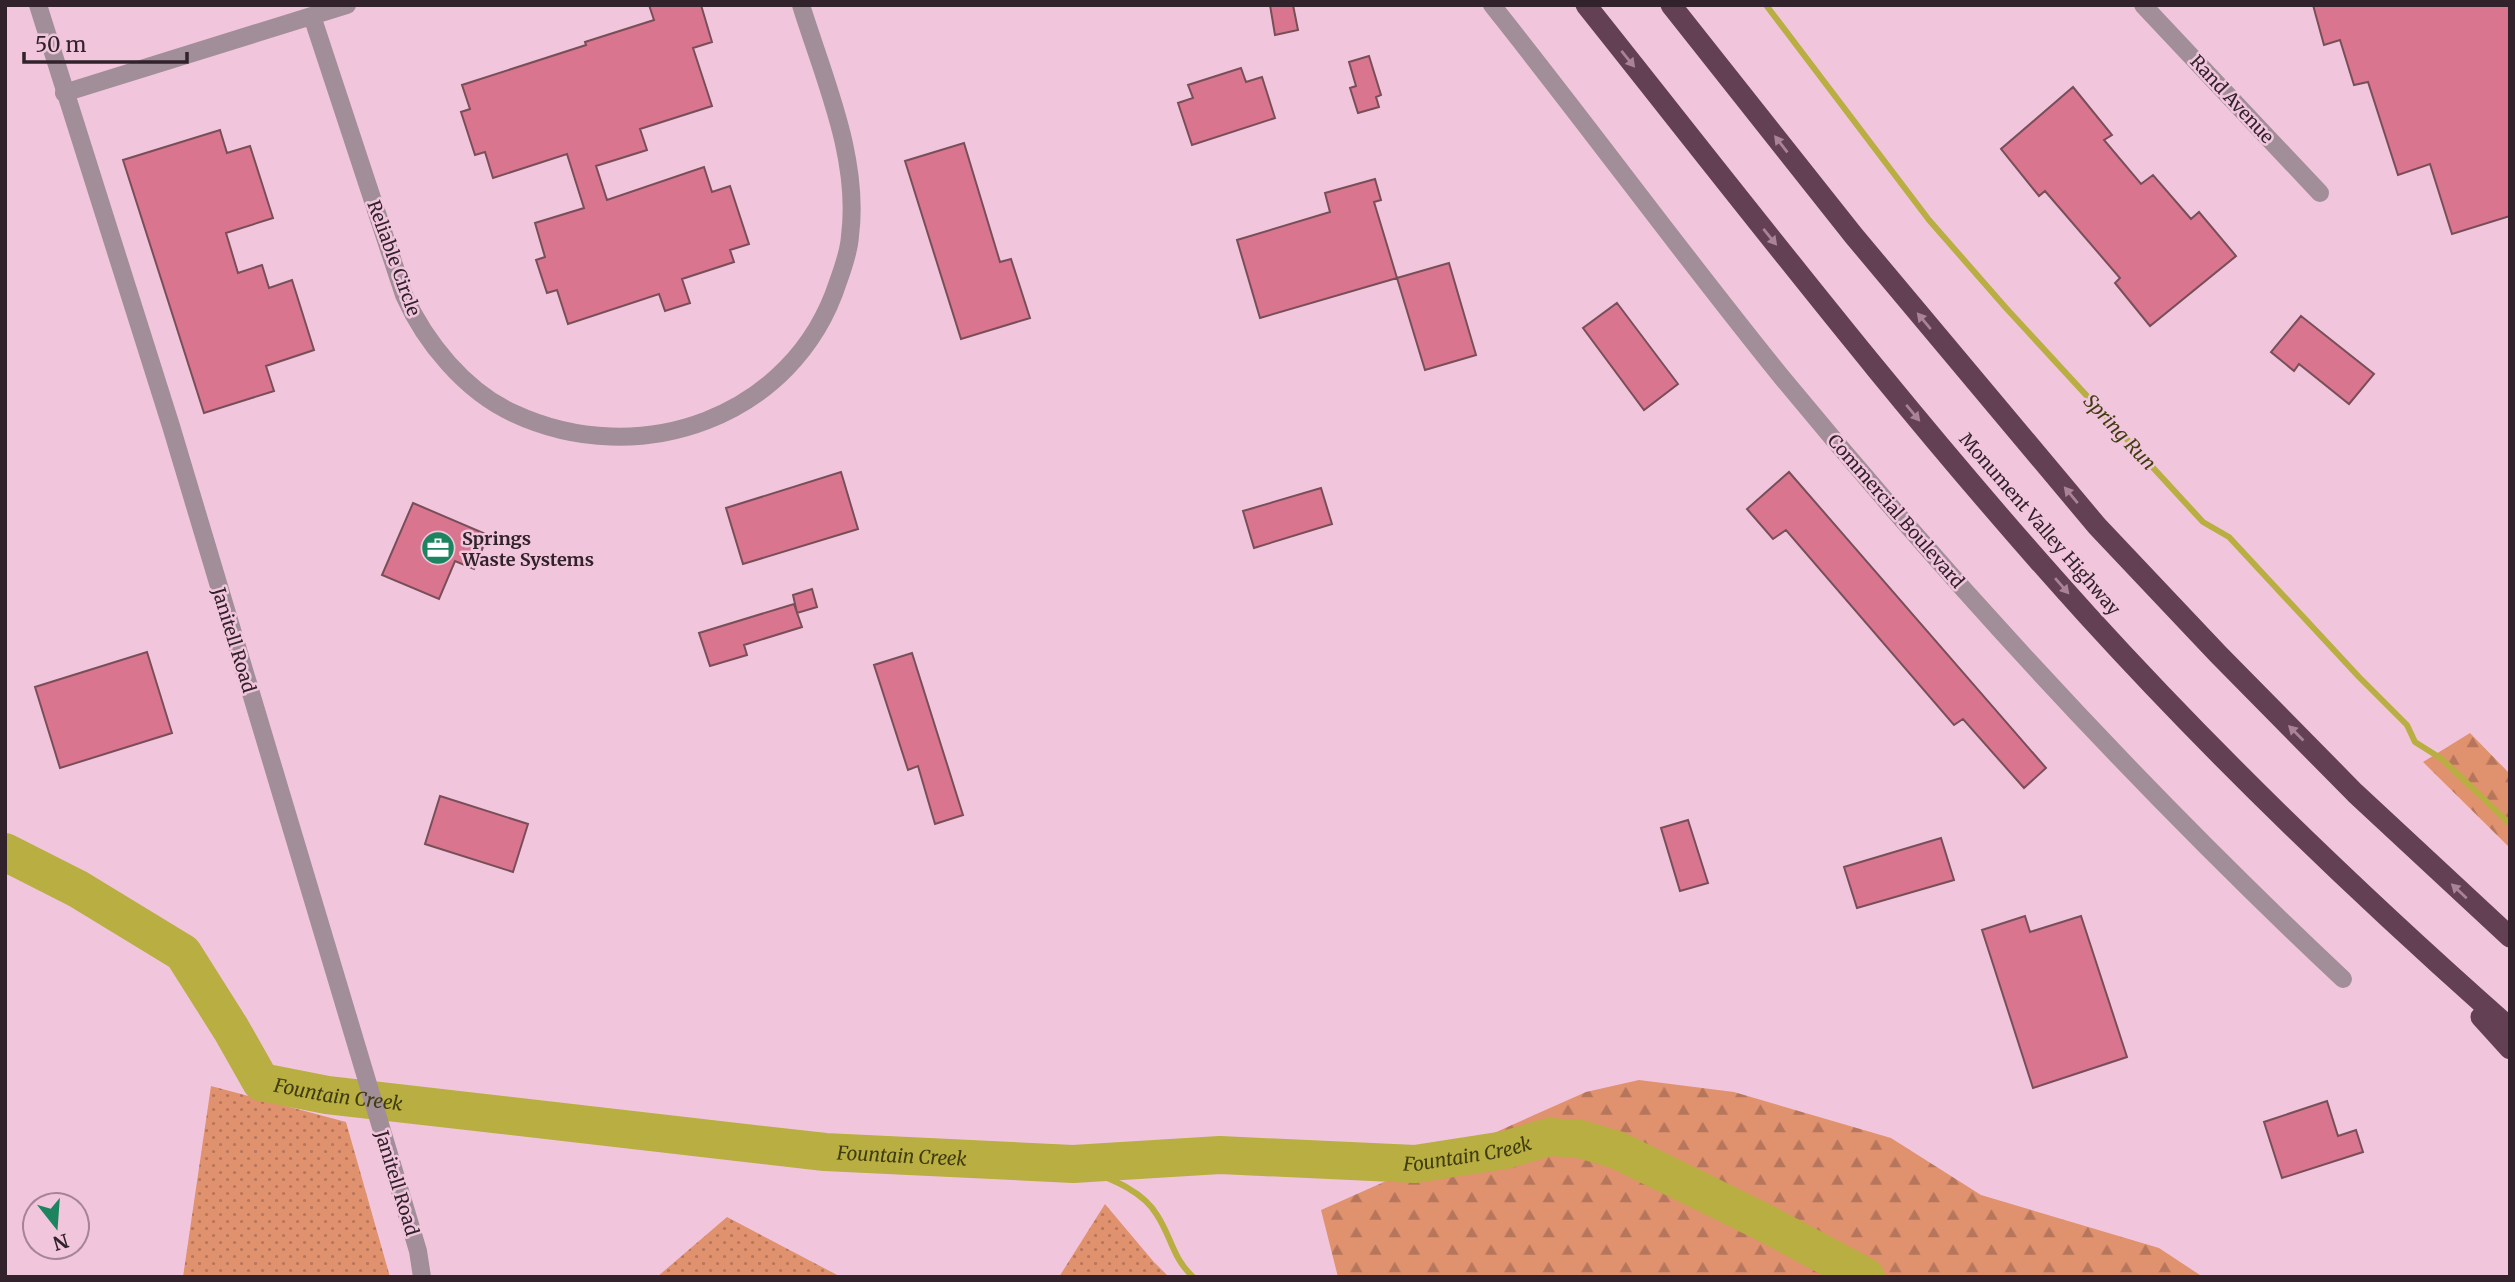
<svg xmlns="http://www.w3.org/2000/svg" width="2515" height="1282" viewBox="0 0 2515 1282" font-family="Merriweather,serif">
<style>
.grass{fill:url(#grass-dots)}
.forest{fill:url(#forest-firs)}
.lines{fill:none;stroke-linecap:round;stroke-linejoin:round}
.stream{stroke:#b8ae42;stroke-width:6}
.river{stroke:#b8ae42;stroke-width:38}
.building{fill:#da7590;stroke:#784f58;stroke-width:2}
.minor{stroke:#a18e98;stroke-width:18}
.tertiary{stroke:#a18e98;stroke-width:18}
.motorway{stroke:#634054;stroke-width:21}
.oneway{fill:#aa8398}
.labels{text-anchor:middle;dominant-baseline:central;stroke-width:5;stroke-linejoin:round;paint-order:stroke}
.street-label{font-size:18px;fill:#32222b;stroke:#f1c6dd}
.poi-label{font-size:18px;font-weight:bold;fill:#32222b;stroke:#f1c6dd;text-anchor:start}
.water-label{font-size:19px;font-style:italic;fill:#403c0f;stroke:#f1c6dd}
</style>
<defs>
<pattern id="grass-dots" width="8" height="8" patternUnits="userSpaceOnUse" patternTransform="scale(1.75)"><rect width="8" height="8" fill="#e0916e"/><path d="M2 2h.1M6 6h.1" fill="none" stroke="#b6765b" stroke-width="1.8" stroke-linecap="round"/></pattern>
<pattern id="forest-firs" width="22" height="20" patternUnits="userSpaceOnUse" patternTransform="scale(1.75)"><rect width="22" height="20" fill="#e0916e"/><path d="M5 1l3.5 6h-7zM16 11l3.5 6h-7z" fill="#b6765b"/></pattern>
</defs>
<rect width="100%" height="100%" fill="#f1c6dd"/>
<path class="grass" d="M211,1086L346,1122L390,1277H183Z
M1105,1204L1153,1261L1169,1277H1059Z
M727,1217L841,1277H657Z"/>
<path class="forest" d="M2470,733L2510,774V848L2423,762Z
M1639,1080L1734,1092L1891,1138L1981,1195L2159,1248L2203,1277H1338L1321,1210L1586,1092Z"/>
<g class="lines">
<path class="stream" d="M1766,5L1929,220L2006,308L2203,522L2229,537L2359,677L2407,725L2415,742L2442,759L2510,824
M1073,1164C1101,1176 1141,1187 1157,1215C1172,1238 1172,1257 1193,1277"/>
<path class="river" id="s1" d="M5,852L78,889L183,953L231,1029L261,1082L327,1095L825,1152L1073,1164L1220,1155L1415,1164L1505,1150L1549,1137L1580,1139L1617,1150L1765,1223L1866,1277"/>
</g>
<path class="building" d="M649,5H701L712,42L693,48L712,106L640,129L647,150L596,166L607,200L704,167L712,192L730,186L749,244L730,250L734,262L682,279L690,303L665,311L659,294L568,324L557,290L547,293L536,260L545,257L535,223L584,208L567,154L493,178L485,152L475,155L461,112L470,109L462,85L586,45L585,42L654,20Z
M1270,5H1293L1298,30L1275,35Z
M2313,5H2510V216L2452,234L2430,164L2398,175L2368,82L2354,85L2340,40L2324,45Z
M1369,56L1381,95L1376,97L1379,107L1358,113L1350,88L1356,86L1349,62Z
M1241,68L1246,82L1262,77L1275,118L1192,145L1178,103L1193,98L1188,85Z
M2073,87L2112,135L2104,140L2141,184L2153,175L2191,219L2199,212L2236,256L2150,326L2115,283L2120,278L2045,191L2039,196L2001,149Z
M220,130L227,153L250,146L273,218L226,233L238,273L262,265L269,288L292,280L314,350L266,366L274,391L204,413L123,160Z
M964,143L1000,262L1011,259L1030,318L961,339L905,161Z
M1375,179L1381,200L1374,202L1397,278L1260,318L1237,240L1330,212L1325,193Z
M1449,263L1476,355L1425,370L1397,278Z
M1617,303L1678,384L1644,410L1583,328Z
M2301,316L2374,374L2349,404L2299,364L2294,371L2271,352Z
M841,472L858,529L743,564L726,508Z
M1789,472L2046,768L2024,788L1963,719L1954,725L1786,530L1773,539L1747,509Z
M1321,488L1332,524L1254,548L1243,511Z
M413,503L488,535L474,569L455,561L439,599L382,575Z
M812,589L817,607L797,613L793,595Z
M794,604L802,627L744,645L747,655L710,666L699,633Z
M147,652L172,733L60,768L35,687Z
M912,653L963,815L935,824L918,766L908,770L874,665Z
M440,796L528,824L513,872L425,844Z
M1688,820L1708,883L1680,891L1661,828Z
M1941,838L1954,880L1857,908L1844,867Z
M2025,916L2030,932L2081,916L2127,1057L2033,1088L1982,930Z
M2327,1101L2338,1136L2356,1130L2363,1152L2282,1178L2264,1122Z"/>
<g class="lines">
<path class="minor" d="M1492,5C1591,129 1684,257 1784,380C1958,591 2144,792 2343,979
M2143,5L2320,193
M312,16L404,295C425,342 465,391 513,413C639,472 794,418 838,282C843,268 849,252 850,236C860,158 824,79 801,5
M64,93L347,5"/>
<path class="tertiary" d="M38,5L171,426L418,1251L422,1277"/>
<path class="motorway" d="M1586,5C1750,211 1911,421 2088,616C2220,761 2363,898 2510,1028
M1671,5L1854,236L2097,526L2218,654L2355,793L2510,937
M2481,1017L2510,1049"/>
</g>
<defs><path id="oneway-solid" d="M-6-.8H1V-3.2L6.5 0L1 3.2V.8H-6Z" transform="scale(1.75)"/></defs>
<g class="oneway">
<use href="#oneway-solid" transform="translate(1628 59) rotate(51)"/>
<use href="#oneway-solid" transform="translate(1781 144) rotate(-128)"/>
<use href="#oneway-solid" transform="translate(1770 237) rotate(51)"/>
<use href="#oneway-solid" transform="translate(1924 321) rotate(-130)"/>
<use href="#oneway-solid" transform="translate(1913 413) rotate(50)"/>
<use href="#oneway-solid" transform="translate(2071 495) rotate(-130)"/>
<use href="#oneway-solid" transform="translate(2062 586) rotate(49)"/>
<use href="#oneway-solid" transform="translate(2296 733) rotate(-135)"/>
<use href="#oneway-solid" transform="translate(2459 891) rotate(-137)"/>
</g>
<defs>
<g id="office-disc" transform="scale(1.75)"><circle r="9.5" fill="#1c8560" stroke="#f1c6dd"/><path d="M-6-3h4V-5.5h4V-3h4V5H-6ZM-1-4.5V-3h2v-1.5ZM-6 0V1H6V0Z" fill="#fff"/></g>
</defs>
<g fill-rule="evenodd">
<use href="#office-disc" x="438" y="548"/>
</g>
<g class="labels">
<g class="street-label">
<text transform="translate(2232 99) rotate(47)">Rand Avenue</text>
<text transform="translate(394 258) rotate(70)">Reliable Circle</text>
<text transform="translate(1896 511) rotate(49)">Commercial Boulevard</text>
<text transform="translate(2040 524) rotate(49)">Monument Valley Highway</text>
<text transform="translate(234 640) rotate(73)">Janitell Road</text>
<text transform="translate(397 1183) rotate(73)">Janitell Road</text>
</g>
<g class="poi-label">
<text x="462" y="538">Springs<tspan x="462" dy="21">Waste Systems</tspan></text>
</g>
<g class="water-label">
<text transform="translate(2120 432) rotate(47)">Spring Run</text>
<text stroke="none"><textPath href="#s1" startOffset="434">Fountain Creek</textPath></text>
<text stroke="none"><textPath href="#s1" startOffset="1568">Fountain Creek</textPath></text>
<text stroke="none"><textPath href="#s1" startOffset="1001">Fountain Creek</textPath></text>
</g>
</g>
<rect width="2515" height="1282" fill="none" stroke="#32222b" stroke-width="14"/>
<g transform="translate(56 1226) rotate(163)"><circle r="33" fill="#f1c6dd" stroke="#a58496" stroke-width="2"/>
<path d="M0-5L12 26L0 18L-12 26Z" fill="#1c8560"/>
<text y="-10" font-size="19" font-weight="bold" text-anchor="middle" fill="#32222b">N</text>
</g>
<path d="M24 52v10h163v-10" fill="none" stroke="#32222b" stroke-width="3.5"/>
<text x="35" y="52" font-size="21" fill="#32222b" stroke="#f1c6dd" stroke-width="5" paint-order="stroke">50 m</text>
</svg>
